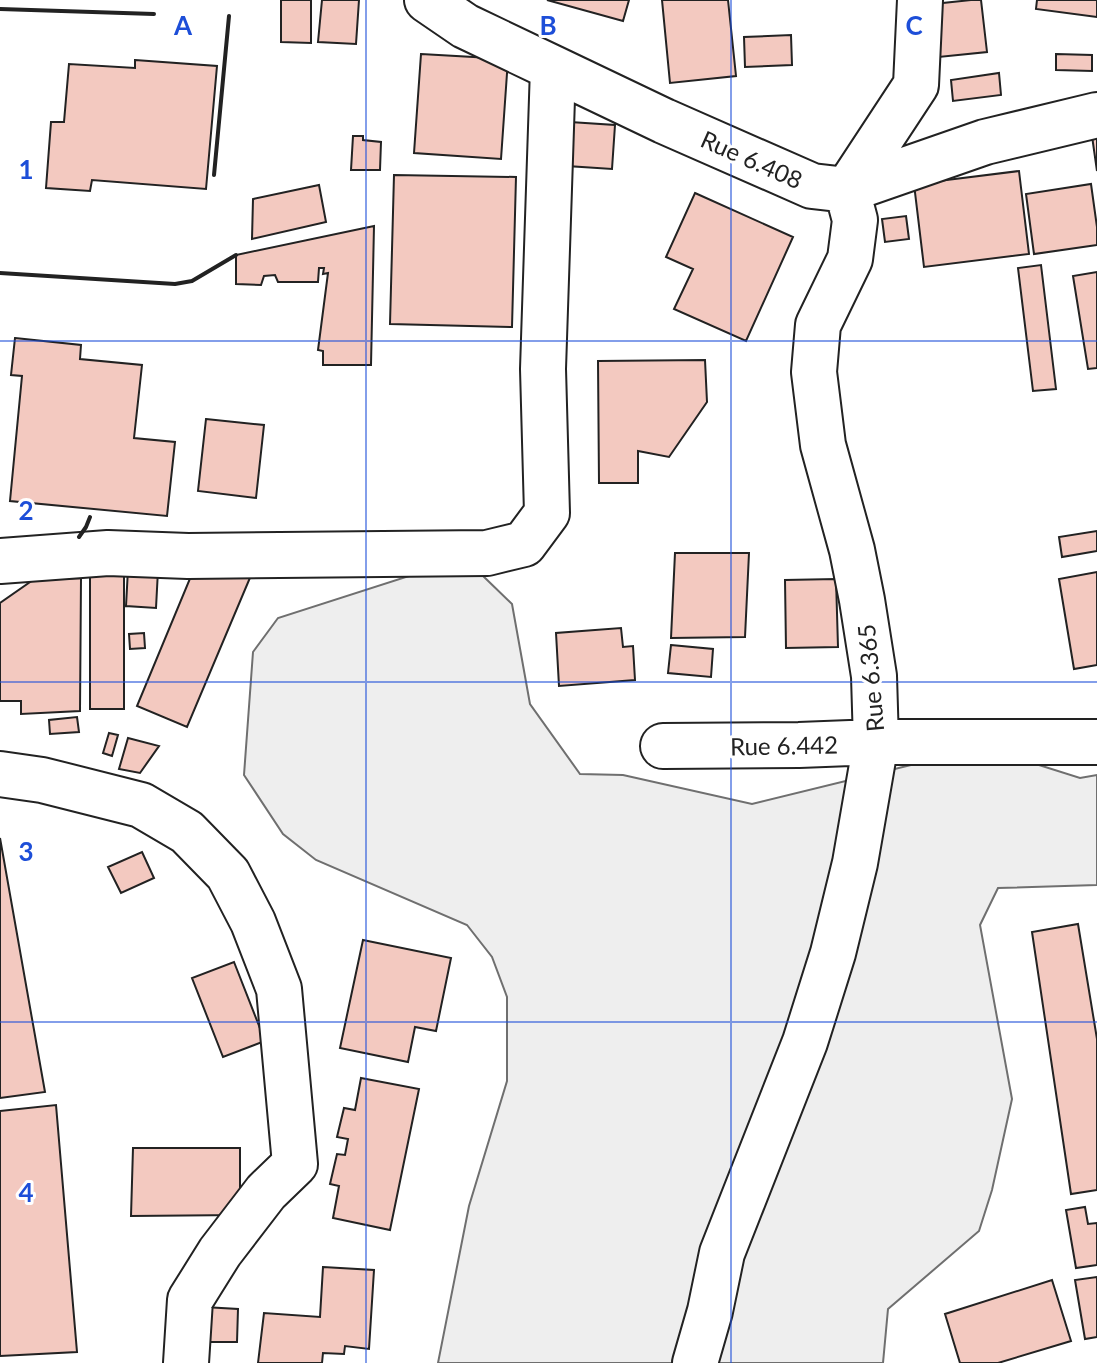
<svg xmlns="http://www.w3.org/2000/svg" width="1097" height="1363" viewBox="0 0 1097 1363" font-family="Lato,sans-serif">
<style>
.green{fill:#eee;stroke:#6f6f6f;stroke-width:2}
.building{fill:#f3c9c0;stroke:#222;stroke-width:2}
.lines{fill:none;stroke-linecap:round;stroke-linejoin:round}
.minor-casing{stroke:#222;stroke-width:48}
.minor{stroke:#fff;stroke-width:44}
.wall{stroke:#222;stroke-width:4}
.grid{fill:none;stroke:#1d4ed8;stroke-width:2;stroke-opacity:0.55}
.labels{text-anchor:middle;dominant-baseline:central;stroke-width:6;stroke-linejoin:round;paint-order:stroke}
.street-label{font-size:24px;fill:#222;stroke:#fff}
.grid-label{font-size:26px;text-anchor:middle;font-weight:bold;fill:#1d4ed8;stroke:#fff;stroke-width:6;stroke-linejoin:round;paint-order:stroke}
</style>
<rect width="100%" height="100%" fill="#fff"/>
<path class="green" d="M440,566L482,575L512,604L530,704L580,774L623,775L752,804L915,764L1039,765L1080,778L1097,775V885L998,888L980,925L1012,1099L992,1190L979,1231L888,1309L883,1363H438L469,1206L507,1081V997L492,957L467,925L316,860L283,834L244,775L253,652L278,618Z"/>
<path class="building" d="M281,0H311V43L281,42Z
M322,0H359L356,44L318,42Z
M547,0H629L623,21Z
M662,0H728L736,76L670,83Z
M971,0H981L987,52L929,58L924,5Z
M1037,0H1097V17L1036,9Z
M791,35L792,65L745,67L744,37Z
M421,54L508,59L501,159L414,153Z
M1056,54L1092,55V71L1056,70Z
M135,60L217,66L206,189L92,180L90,191L46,188L51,122H64L69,64L135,68Z
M999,73L1001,95L953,101L951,80Z
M570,122L615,125L612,169L567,166Z
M1097,135V171L1092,136Z
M353,136H363V140L381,142L380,170H351Z
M1019,171L1029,254L924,267L914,184Z
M394,175L516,177L512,327L390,324Z
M1091,184L1097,227V245L1034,254L1026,194Z
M319,185L326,222L252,239L253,199Z
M695,193L793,237L746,341L674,309L693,269L666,257Z
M906,216L909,239L885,242L882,219Z
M374,226L371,365H323V351L318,350L328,273L323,274L324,268H319L318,282H278L275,275L264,276L261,285L236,284V255Z
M1041,265L1056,389L1033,391L1018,268Z
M1097,272V368L1088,369L1073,276Z
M15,338L81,345L80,359L142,365L134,438L175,442L167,516L10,501L22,376L11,375Z
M705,360L707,402L669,457L638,451V483H599L598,361Z
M206,419L264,425L256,498L198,491Z
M1097,531V551L1062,557L1059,537Z
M201,552L252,573L187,727L137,706Z
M675,553H749L745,637L671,638Z
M90,567H124V709H90Z
M128,569L158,570L156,608L126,606Z
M1097,572V665L1074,669L1059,579Z
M81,578L80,711L21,714V701H0V603L33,580Z
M836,579L838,647L786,648L785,580Z
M621,628L623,647L633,646L635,680L559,686L556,633Z
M144,633L145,648L130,649L129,634Z
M671,645L713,649L711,677L668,673Z
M77,717L79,732L50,734L49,720Z
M109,733L118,735L112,756L103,753Z
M128,738L159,746L140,773L119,769Z
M0,838L45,1092L0,1098Z
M142,852L154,878L121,893L108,867Z
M1078,924L1097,1039V1190L1071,1194L1032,932Z
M363,940L451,958L436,1031L415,1027L408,1062L340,1048Z
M234,962L265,1041L223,1057L192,978Z
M361,1078L419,1089L390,1230L333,1218L339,1186L330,1184L337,1154L345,1155L348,1139L337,1137L344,1108L355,1110Z
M56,1105L77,1352L0,1356V1111Z
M133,1148H240V1215L131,1216Z
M1085,1207L1088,1224L1097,1223V1265L1076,1268L1066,1210Z
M323,1267L374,1270L369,1349L345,1346L344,1354L323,1353L322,1363H258L264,1313L320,1317Z
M1097,1277V1337L1085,1339L1075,1280Z
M1052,1280L1071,1341L998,1363H960L945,1314Z
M204,1307L238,1309L237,1342H202Z"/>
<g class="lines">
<g class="minor-casing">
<path id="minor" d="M427,0L465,26L553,68L664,121L812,186L847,190L985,142L1097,115
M0,561L108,553L188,556L487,553L524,544L547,513L543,369L553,68
M663,746L799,745L876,742H1097
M0,774L42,780L141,805L187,832L228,874L253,922L279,989L295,1164L266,1192L220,1252L190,1300L186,1363
M695,1363L710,1311L722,1253L805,1042L833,953L855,863L876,742L874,676L862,600L852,550L823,445L814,372L818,325L850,259L855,220L847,190L916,85L920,0"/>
</g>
<use href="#minor" class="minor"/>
<path class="wall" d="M0,9L154,14
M214,175L229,16
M0,273L175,284L192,281L236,255
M79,537L86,527L90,517"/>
</g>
<path class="grid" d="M366,0V1363M731,0V1363M0,341H1097M0,682H1097M0,1022H1097"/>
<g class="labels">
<g class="street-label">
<text transform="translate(752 159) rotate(24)">Rue 6.408</text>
<text transform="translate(870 678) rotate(-95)">Rue 6.365</text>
<text transform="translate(784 745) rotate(-1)">Rue 6.442</text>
</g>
</g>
<g class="grid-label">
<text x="183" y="35">A</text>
<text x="548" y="35">B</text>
<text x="914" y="35">C</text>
<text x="26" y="179">1</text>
<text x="26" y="520">2</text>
<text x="26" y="861">3</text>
<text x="26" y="1202">4</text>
</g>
</svg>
